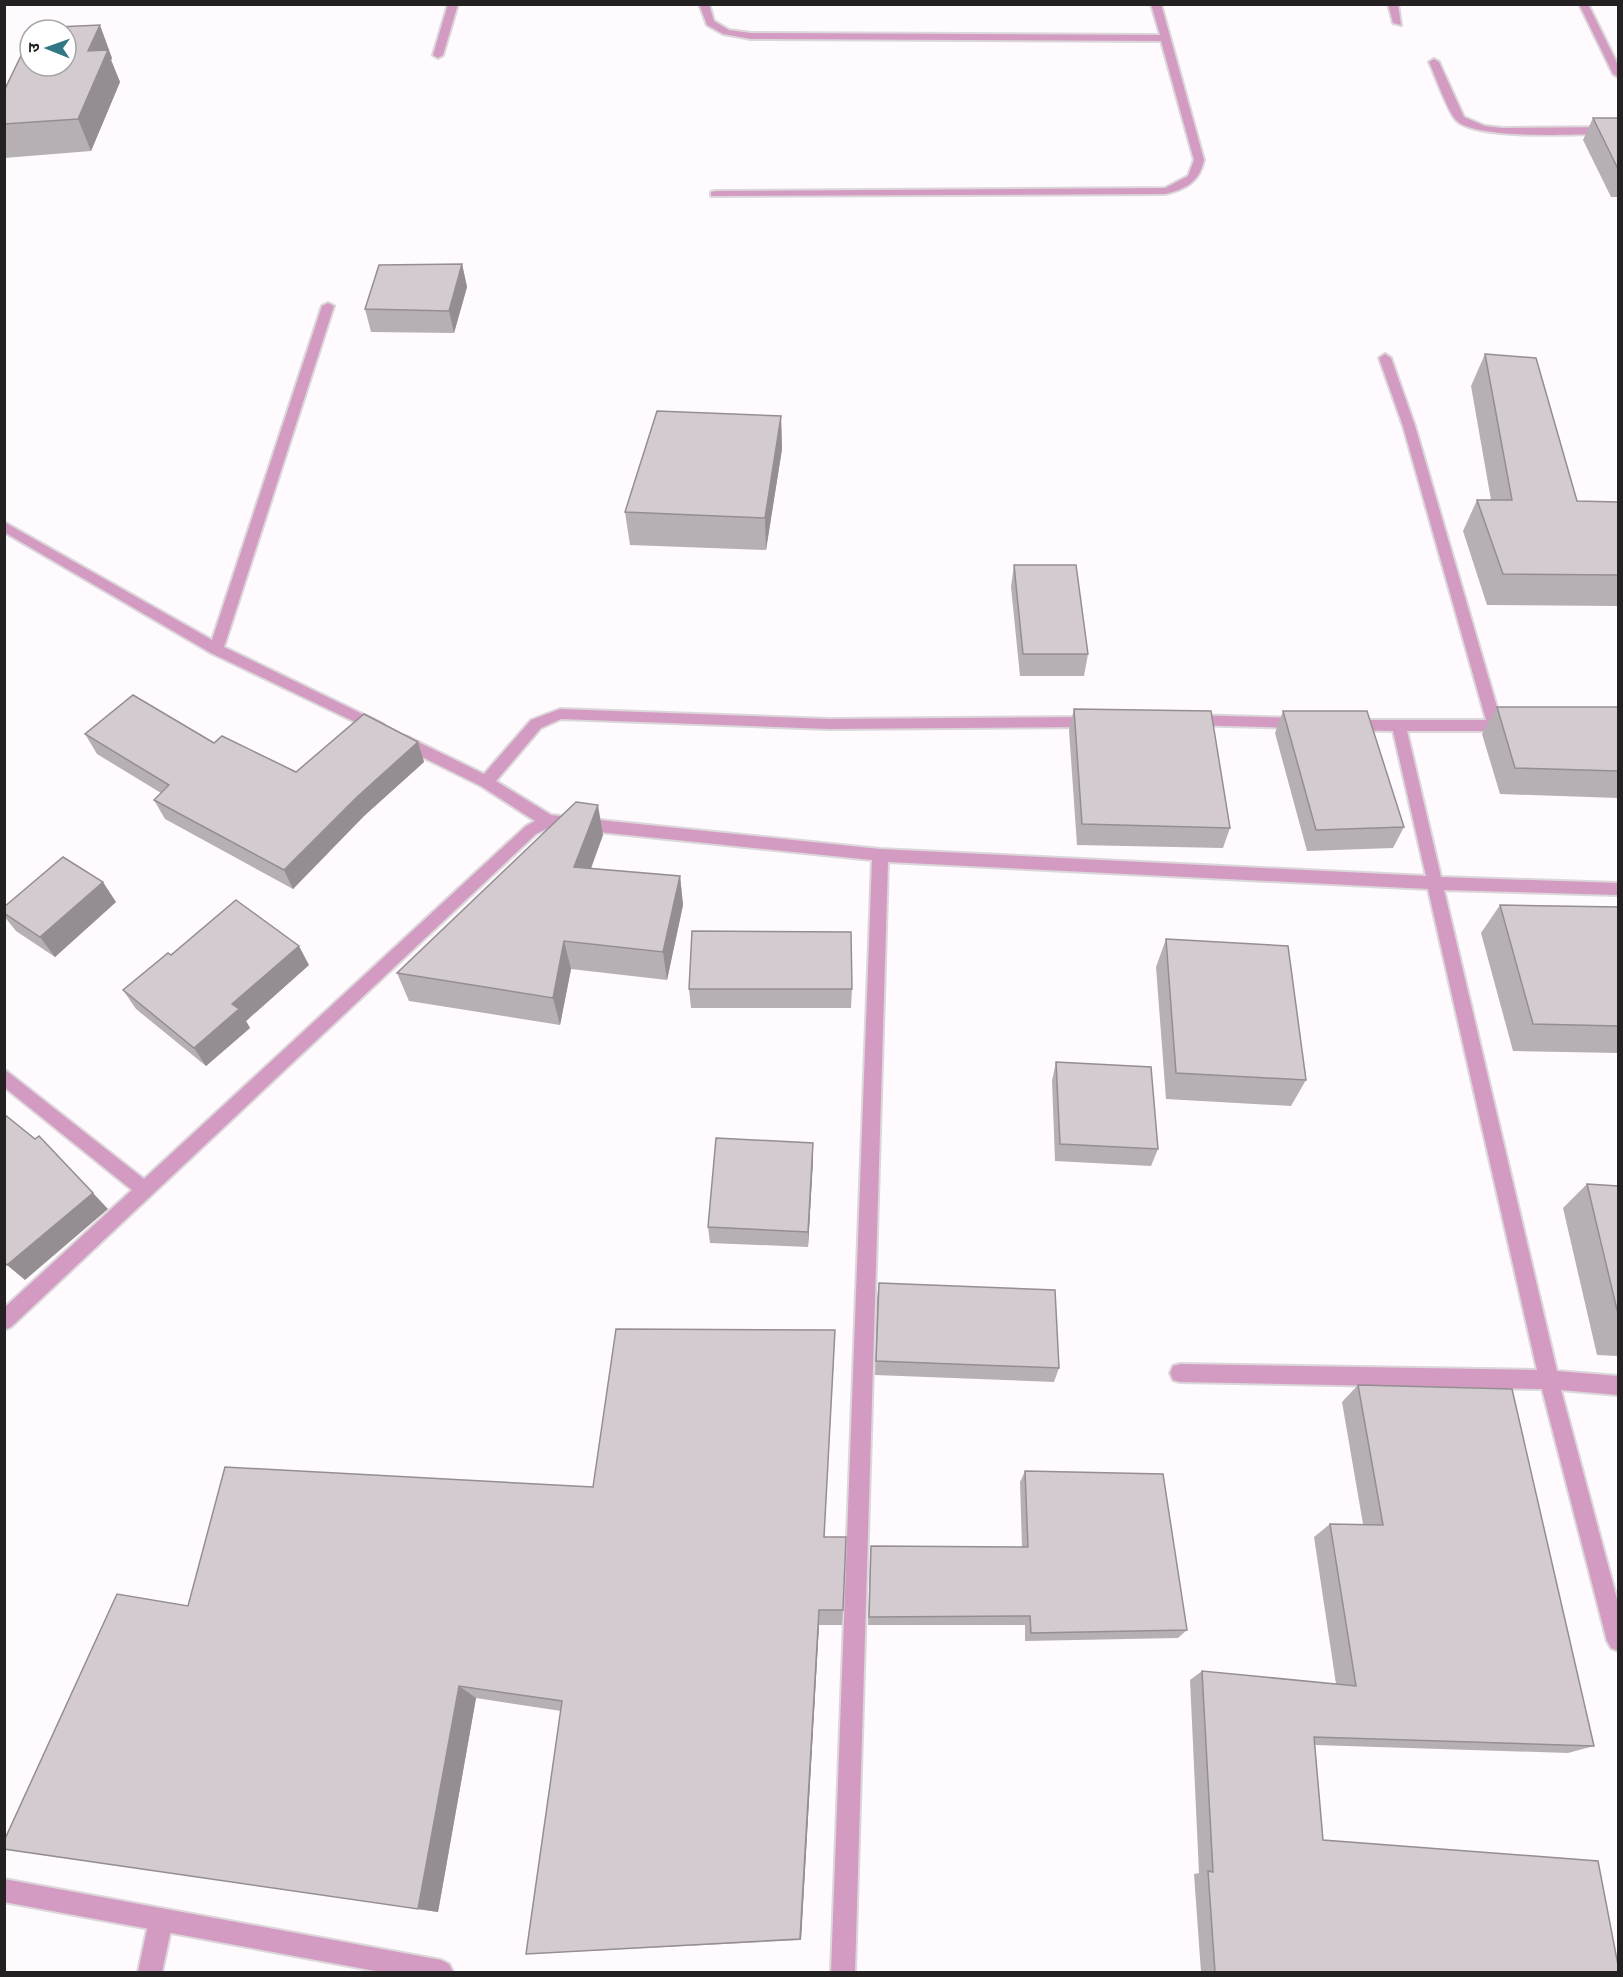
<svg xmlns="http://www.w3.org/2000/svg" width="1623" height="1977" viewBox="0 0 1623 1977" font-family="'Source Sans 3','Noto Sans Devanagari',sans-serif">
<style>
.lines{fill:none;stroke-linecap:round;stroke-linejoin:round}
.service-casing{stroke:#dbd7da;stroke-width:4}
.minor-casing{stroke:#dbd7da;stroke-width:4}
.service{fill:#d39bc1;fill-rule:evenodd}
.minor{fill:#d39bc1;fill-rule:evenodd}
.wall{fill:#b6afb3}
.shaded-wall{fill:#948e92}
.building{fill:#d4cbd0;stroke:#948e92;stroke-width:1.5}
</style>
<rect width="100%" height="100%" fill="#fefafd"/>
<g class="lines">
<g class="service-casing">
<path id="service" d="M161,1908L169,1912L173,1920L162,1972H138L149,1920L153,1912Z"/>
</g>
<g class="minor-casing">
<path id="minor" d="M448,4H458L443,55L438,58L433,55Z
M699,4H709L714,21L729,30L751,33L1160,35L1151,4H1161L1204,160C1199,182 1186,189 1165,194L711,196V192L715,191L1165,188L1188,176L1194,160L1161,41L751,39L723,34L707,25Z
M1388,4H1398L1401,25L1393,23Z
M1579,4H1588L1618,65V77L1613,74Z
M1434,59L1439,62L1464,117L1485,126L1503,128L1618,127V133C1587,134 1476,141 1456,120C1448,112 1435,75 1429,62Z
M328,303L334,306L224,647L383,724L385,728L378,733L211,653L4,532V522L212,640L322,306Z
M1385,354L1391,358L1415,426L1501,721L1511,722L1513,726L1506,731H1407L1441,877L1618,883V895L1444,890L1557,1371L1618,1376V1395L1561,1390L1618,1603V1651L1611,1648L1607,1641L1542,1389L1180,1382L1173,1380L1170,1373L1173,1366L1180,1364L1537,1370L1428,889L888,862L855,1972H831L872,860L550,827L536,834L11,1327L4,1330V1308L132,1190L4,1087V1069L144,1179L526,826L535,821L481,786L396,744L394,740L396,736H406L484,774L531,720L560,709L829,719L1092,717L1099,722L1092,727L829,729L561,719L541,728L496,781L551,815L880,849L1426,876L1393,731L1349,730L1342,725L1349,720H1486L1403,426L1379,358Z
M1190,715L1299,718L1306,723L1299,728L1190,725L1183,720Z
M4,1879L441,1960L449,1964L453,1972H381L4,1902Z"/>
</g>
<use href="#service" class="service"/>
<use href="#minor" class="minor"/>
</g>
<path class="wall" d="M112,58L111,60L120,82L91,151L4,158V91Z
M1593,118H1618V197H1611L1583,140Z
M462,264L467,287L454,333L371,332L365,309Z
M1485,354L1577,501L1618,502V606L1487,605L1463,531L1477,500H1491L1471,386Z
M781,416L782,449L766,550L630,545L625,512Z
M1014,565L1088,654L1084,676H1020L1011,587Z
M1497,707H1618V798L1500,794L1482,734Z
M1074,709L1230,828L1223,848L1077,845L1069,730Z
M1283,711L1404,827L1393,848L1307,851L1275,733Z
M85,734L214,743L296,772L418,742L424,762L364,816L293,889L165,819L154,800L161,793L97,754Z
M603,835L591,869L680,876L683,905L667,980L571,969L560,1025L409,1001L397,973Z
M116,902L55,957L16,931L4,916V907Z
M1500,905L1618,907V1053L1513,1051L1481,933Z
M1166,939L1306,1080L1291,1106L1166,1099L1156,967Z
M171,955L309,965L246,1021L250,1028L206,1066L136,1009L123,990Z
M689,989H852L851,1008H691Z
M1056,1062L1158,1149L1151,1166L1055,1161L1052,1081Z
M813,1160L808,1247L710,1243L708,1227Z
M1587,1184L1618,1186V1356L1597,1355L1563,1208Z
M879,1283L1059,1368L1054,1382L875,1375L877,1298Z
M834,1356L824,1537L843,1610L842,1625H819L801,1940L526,1954L561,1711L476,1698L438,1912L418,1909L188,1606L593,1487Z
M1358,1385L1594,1746L1568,1753L1315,1745L1323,1840L1618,1972H1201L1194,1874L1199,1873L1190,1680L1202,1671L1336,1684L1314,1537L1330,1524H1363L1342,1402Z
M1025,1471L1187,1630L1178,1638L1025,1641V1625H868L870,1556L871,1546L1022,1547L1020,1482Z"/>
<path class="shaded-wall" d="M100,25L112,58L111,60L120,82L91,151L78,119L88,51Z
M462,264L467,287L454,333L449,311Z
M781,416L782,449L766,550L765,518Z
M418,742L424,762L364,816L293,889L284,870L357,797Z
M598,805L603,835L580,897L574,867Z
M680,876L683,905L667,980L663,952Z
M103,882L116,902L55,957L40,937Z
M564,941L571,969L560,1025L553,998Z
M299,946L309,965L246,1021L250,1028L206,1066L194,1048L232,1004Z
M813,1143V1160L808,1247V1232Z
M93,1193L108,1209L25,1280L7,1265Z
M819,1610V1625L801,1940L800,1939Z
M459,1686L476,1698L438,1912L418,1909Z"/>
<path class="building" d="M100,25L88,51L108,50L78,119L4,124V91L30,37V66H66V30H33L34,28Z
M1593,118H1618V169Z
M462,264L449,311L365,309L379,265Z
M1485,354L1536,358L1577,501L1618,502V575L1503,574L1477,500H1512Z
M657,411L781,416L765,518L625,512Z
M1014,565H1076L1088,654H1023Z
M133,695L214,743L222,736L296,772L364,714L418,742L357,797L284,870L154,800L169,785L85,734Z
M1497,707H1618V771L1515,768Z
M1074,709L1211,711L1230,828L1082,824Z
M1283,711H1367L1404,827L1316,830Z
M576,802L598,805L574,867L680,876L663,952L564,941L553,998L397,973Z
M63,857L103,882L40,937L4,913V907Z
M236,900L299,946L232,1004L239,1009L194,1048L123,990L168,953L171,955Z
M1500,905L1618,907V1026L1533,1024Z
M692,931L851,932L852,989H689Z
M1166,939L1288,946L1306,1080L1176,1073Z
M1056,1062L1151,1067L1158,1149L1060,1144Z
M4,1114L35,1139L39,1136L93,1193L7,1265L4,1262Z
M716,1138L813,1143L808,1232L708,1227Z
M1587,1184L1618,1186V1314Z
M879,1283L1055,1290L1059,1368L876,1361Z
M616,1329L835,1330L824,1537H846L843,1610H819L800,1939L526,1954L562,1701L459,1686L418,1909L4,1849V1841L117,1594L188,1606L225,1467L593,1487Z
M1358,1385L1512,1389L1594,1746L1314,1737L1323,1840L1598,1861L1618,1965V1972H1215L1208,1871L1213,1872L1202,1671L1356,1686L1330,1524L1383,1525Z
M1025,1471L1163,1474L1187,1630L1031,1633L1030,1616L869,1617L871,1546L1028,1547Z"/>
<rect width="1623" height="1977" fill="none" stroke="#242123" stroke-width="12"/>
<g transform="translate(48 48) rotate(271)"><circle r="28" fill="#ffffff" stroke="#a7a6a7" stroke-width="1.5"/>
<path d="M0-4.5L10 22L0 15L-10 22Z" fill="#317784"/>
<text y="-9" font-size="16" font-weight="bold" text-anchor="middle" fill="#242123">उ</text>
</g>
</svg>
